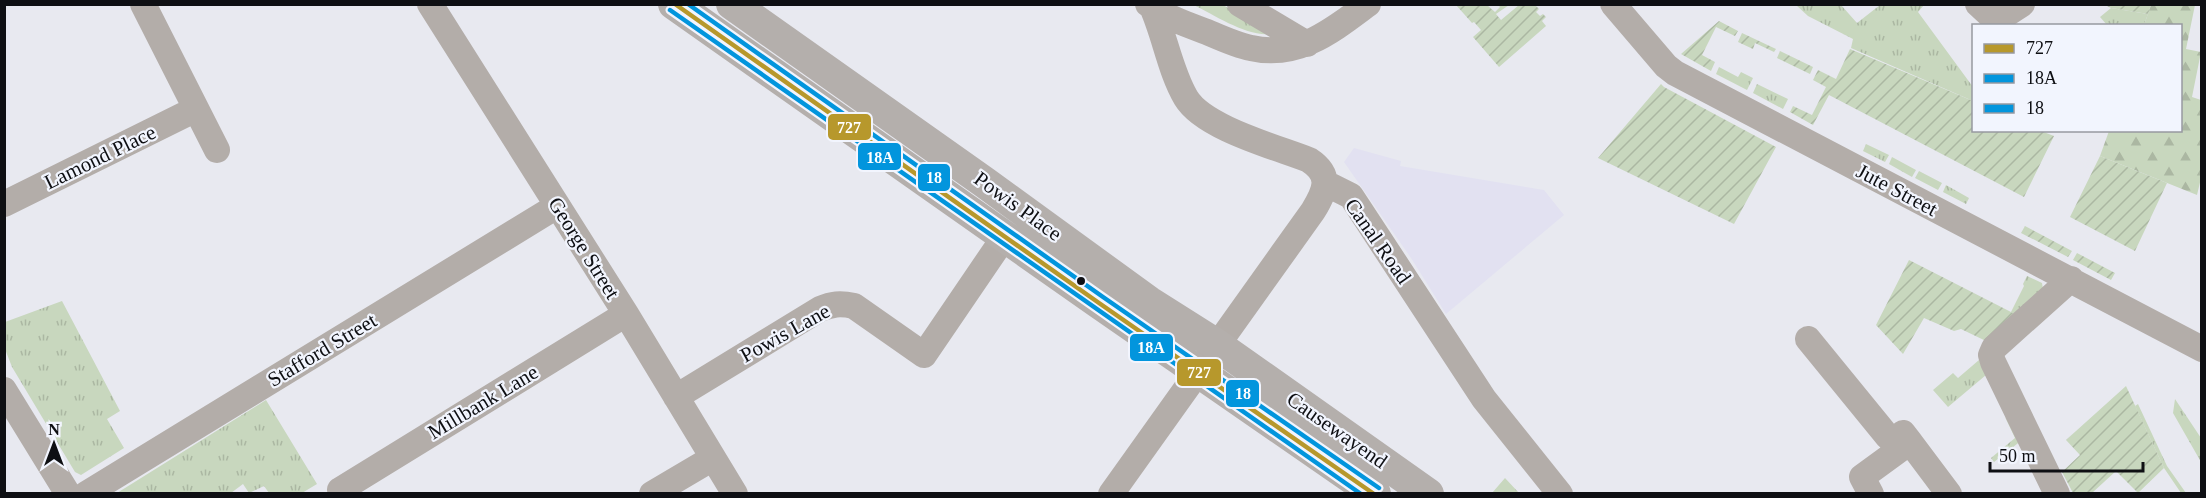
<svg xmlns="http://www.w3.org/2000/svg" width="2206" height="498" viewBox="0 0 2206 498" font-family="'Times New Roman',serif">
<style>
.industrial{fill:#e2e1f1}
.grass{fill:url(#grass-tufts)}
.forest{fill:url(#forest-firs)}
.garden{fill:url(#garden-furrows)}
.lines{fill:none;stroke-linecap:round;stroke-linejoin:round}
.minor{stroke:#b3ada9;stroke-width:26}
.major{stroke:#b4afac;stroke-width:32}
.bus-1-casing{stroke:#f2f5fe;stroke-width:9}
.bus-2-casing{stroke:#f2f5fe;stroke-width:9}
.bus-3-casing{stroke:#f2f5fe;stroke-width:9}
.bus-1{stroke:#b7982c;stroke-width:4.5}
.bus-2{stroke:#0295dd;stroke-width:4.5}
.bus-3{stroke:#0295dd;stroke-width:4.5}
.bus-dot{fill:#0e0f13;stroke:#f2f5fe;stroke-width:2}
.labels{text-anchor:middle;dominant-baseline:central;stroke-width:4.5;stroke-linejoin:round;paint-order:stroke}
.street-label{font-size:21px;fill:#0e0f13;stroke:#f2f5fe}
.line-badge{stroke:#f2f5fe;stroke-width:2}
.badge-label{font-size:16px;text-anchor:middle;font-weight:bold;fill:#fff}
</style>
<defs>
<pattern id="grass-tufts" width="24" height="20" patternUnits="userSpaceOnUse" patternTransform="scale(1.5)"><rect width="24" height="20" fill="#c8d7be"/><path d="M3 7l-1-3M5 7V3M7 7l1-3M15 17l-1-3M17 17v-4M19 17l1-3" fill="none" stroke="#abb7a2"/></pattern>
<pattern id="forest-firs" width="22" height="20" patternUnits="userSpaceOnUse" patternTransform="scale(1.5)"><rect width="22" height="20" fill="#c8d7be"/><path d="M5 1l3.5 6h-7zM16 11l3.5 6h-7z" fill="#abb7a2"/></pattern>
<pattern id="garden-furrows" width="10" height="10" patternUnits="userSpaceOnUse" patternTransform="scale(1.5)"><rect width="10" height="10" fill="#c8d7be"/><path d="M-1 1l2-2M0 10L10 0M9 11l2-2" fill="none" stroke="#abb7a2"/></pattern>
</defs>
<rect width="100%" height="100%" fill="#e8e9f0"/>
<path class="industrial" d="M1354,148L1401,161L1400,166L1544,190L1564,215L1446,314L1411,258L1344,162Z"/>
<path class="grass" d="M1194,5H1223L1263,28L1269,34C1246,36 1214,15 1194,5Z
M1796,5H1841L1857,23L1880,5H1924L1918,12L1973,87V101L1851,48L1853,39L1808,16Z
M2111,8L2148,14L2144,25H2107L2100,17Z
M1719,67L1738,77L1741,72L1753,78L1747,90L1716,74Z
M1757,84L1788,99L1783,109L1753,93Z
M1866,144L1889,155L1885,162L1863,151Z
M1892,157L1916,170L1912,177L1889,164Z
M1919,171L1942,183L1938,190L1915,178Z
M1946,185L1969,198L1966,204L1943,192Z
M2027,276L2042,283L2043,289L2016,315L2011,312L2024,286L2023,284Z
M62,301L120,411L107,419L124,448L81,475L75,472L12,367L5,349V322Z
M1979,360L1986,375L1948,407L1933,390L1953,373L1958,378Z
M2175,399L2201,438V462L2173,413Z
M266,400L317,484L302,493H269L264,486L249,493L243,484L231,493H117Z
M2138,404L2167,466L2186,493H2181L2164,468L2135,406Z
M2005,417L2022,440L1994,462L1991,458L2015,438Z
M1505,478L1519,493H1492Z"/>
<path class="forest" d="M2151,5H2195L2186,49L2201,52L2192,97L2201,100L2202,174L2197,195L2100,156L2109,131L2180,130V26L2144,25Z"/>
<path class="garden" d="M1456,5H1487L1495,12L1500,7L1498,5H1509L1496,14L1501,20L1519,5H1535L1539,9L1536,12L1540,16L1543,14L1546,17L1542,21L1546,26L1499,67L1473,37L1481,30L1474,22L1472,23Z
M2105,5H2151L2148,14L2111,8Z
M1719,21L1738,31L1735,36L1716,27L1702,55L1715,62L1711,71L1681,54Z
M1742,33L1776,49L1774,52L1755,43L1753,49L1738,42Z
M1850,49L1973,101L1974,130L2041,131L2054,136L2024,197L1829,95L1813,125L1790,112L1793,106L1812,115L1826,87L1813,80L1818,70L1836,79Z
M1780,51L1813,67L1810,74L1777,58Z
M1661,84L1664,87L1776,147L1734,224L1598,158Z
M2100,156L2167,183L2135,251L2070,217Z
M2025,226L2072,251L2068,257L2021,233Z
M2077,253L2115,273L2111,280L2073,260Z
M1909,260L2011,312L2016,315L1988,342L1961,329L1954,331L1924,318L1903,354L1876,325Z
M2126,386L2164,468L2138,493L2116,471L2092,493H2073L2062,472L2080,455L2066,440Z"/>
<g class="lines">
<path class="minor" d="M143,4L217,150
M430,4L626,314L735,494
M1148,4C1165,17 1188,25 1207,32C1221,38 1236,45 1251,48C1298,59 1333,30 1368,4
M1240,4L1307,44
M1613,4L1666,66L1675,73L2202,349
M1978,4L1992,17H2002L2022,4
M1325,183L1351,196L1484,399L1560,494
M4,204L196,109
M1808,339L1888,437L1910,442L1949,494
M4,390L68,494
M676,397L820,309C832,304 840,303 854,306L924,355L1005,236
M86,494L557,206
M343,494L340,490L626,314
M652,494L713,458
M1111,494L1313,211C1326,190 1332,175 1309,160C1276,147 1204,128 1186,98C1170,71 1165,36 1152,7
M1871,494L1862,477L1910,442L1903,433
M2057,494L1993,362L1991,355L1994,348L2071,279"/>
<path class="major" d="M674,4L1099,303L1375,494
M732,4L984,182L1149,302L1217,345L1428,494"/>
<g class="bus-1-casing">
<path id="bus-1" d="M675,4L1099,303L1374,494"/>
</g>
<g class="bus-2-casing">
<path id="bus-2" d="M670,10L1361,494"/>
</g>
<g class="bus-3-casing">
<path id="bus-3" d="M688,4L1103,297L1379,488"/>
</g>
<use href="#bus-1" class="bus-1"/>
<use href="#bus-2" class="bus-2"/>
<use href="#bus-3" class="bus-3"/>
</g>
<circle class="bus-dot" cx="1081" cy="281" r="5"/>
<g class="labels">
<g class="street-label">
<text transform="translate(100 157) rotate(-26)">Lamond Place</text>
<text transform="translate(1897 190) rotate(28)">Jute Street</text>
<text transform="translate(1018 206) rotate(36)">Powis Place</text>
<text transform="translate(1378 241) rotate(55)">Canal Road</text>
<text transform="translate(584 248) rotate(58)">George Street</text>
<text transform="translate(785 333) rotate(-29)">Powis Lane</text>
<text transform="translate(322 350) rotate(-31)">Stafford Street</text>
<text transform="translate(483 402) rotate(-31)">Millbank Lane</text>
<text transform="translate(1337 430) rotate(35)">Causewayend</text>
</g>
</g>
<g class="line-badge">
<rect x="827" y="113" width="45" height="28" rx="6" fill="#b7982c"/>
<rect x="857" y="142" width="45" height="29" rx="6" fill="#0295dd"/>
<rect x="917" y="163" width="34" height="29" rx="6" fill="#0295dd"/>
<rect x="1129" y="333" width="45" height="29" rx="6" fill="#0295dd"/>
<rect x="1176" y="358" width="46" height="29" rx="6" fill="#b7982c"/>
<rect x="1225" y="379" width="35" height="29" rx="6" fill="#0295dd"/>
</g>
<g class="badge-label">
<text x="849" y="133">727</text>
<text x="880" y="163">18A</text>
<text x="934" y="183">18</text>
<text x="1151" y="353">18A</text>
<text x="1199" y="378">727</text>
<text x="1243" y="399">18</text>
</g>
<rect width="2206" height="498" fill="none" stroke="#0e0f13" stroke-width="12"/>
<rect x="1972" y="24" width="210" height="108" fill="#f2f5fe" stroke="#9799a0" stroke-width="1.5"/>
<rect x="1984" y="44" width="30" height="9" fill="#b7982c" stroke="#9799a0" stroke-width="1.5"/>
<text x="2026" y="54" font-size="18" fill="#0e0f13">727</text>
<rect x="1984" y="74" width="30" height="9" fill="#0295dd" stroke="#9799a0" stroke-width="1.5"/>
<text x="2026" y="84" font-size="18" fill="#0e0f13">18A</text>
<rect x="1984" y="104" width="30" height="9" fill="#0295dd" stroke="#9799a0" stroke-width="1.5"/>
<text x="2026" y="114" font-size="18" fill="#0e0f13">18</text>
<g transform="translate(54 444)" stroke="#f2f5fe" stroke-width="4.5" paint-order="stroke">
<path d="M0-4.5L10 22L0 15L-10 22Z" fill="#0e0f13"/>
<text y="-9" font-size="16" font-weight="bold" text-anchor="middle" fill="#0e0f13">N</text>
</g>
<path d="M1990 462v9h153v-9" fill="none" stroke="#0e0f13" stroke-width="3"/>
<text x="1999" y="462" font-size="18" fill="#0e0f13" stroke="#f2f5fe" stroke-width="4.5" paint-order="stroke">50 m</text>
</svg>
